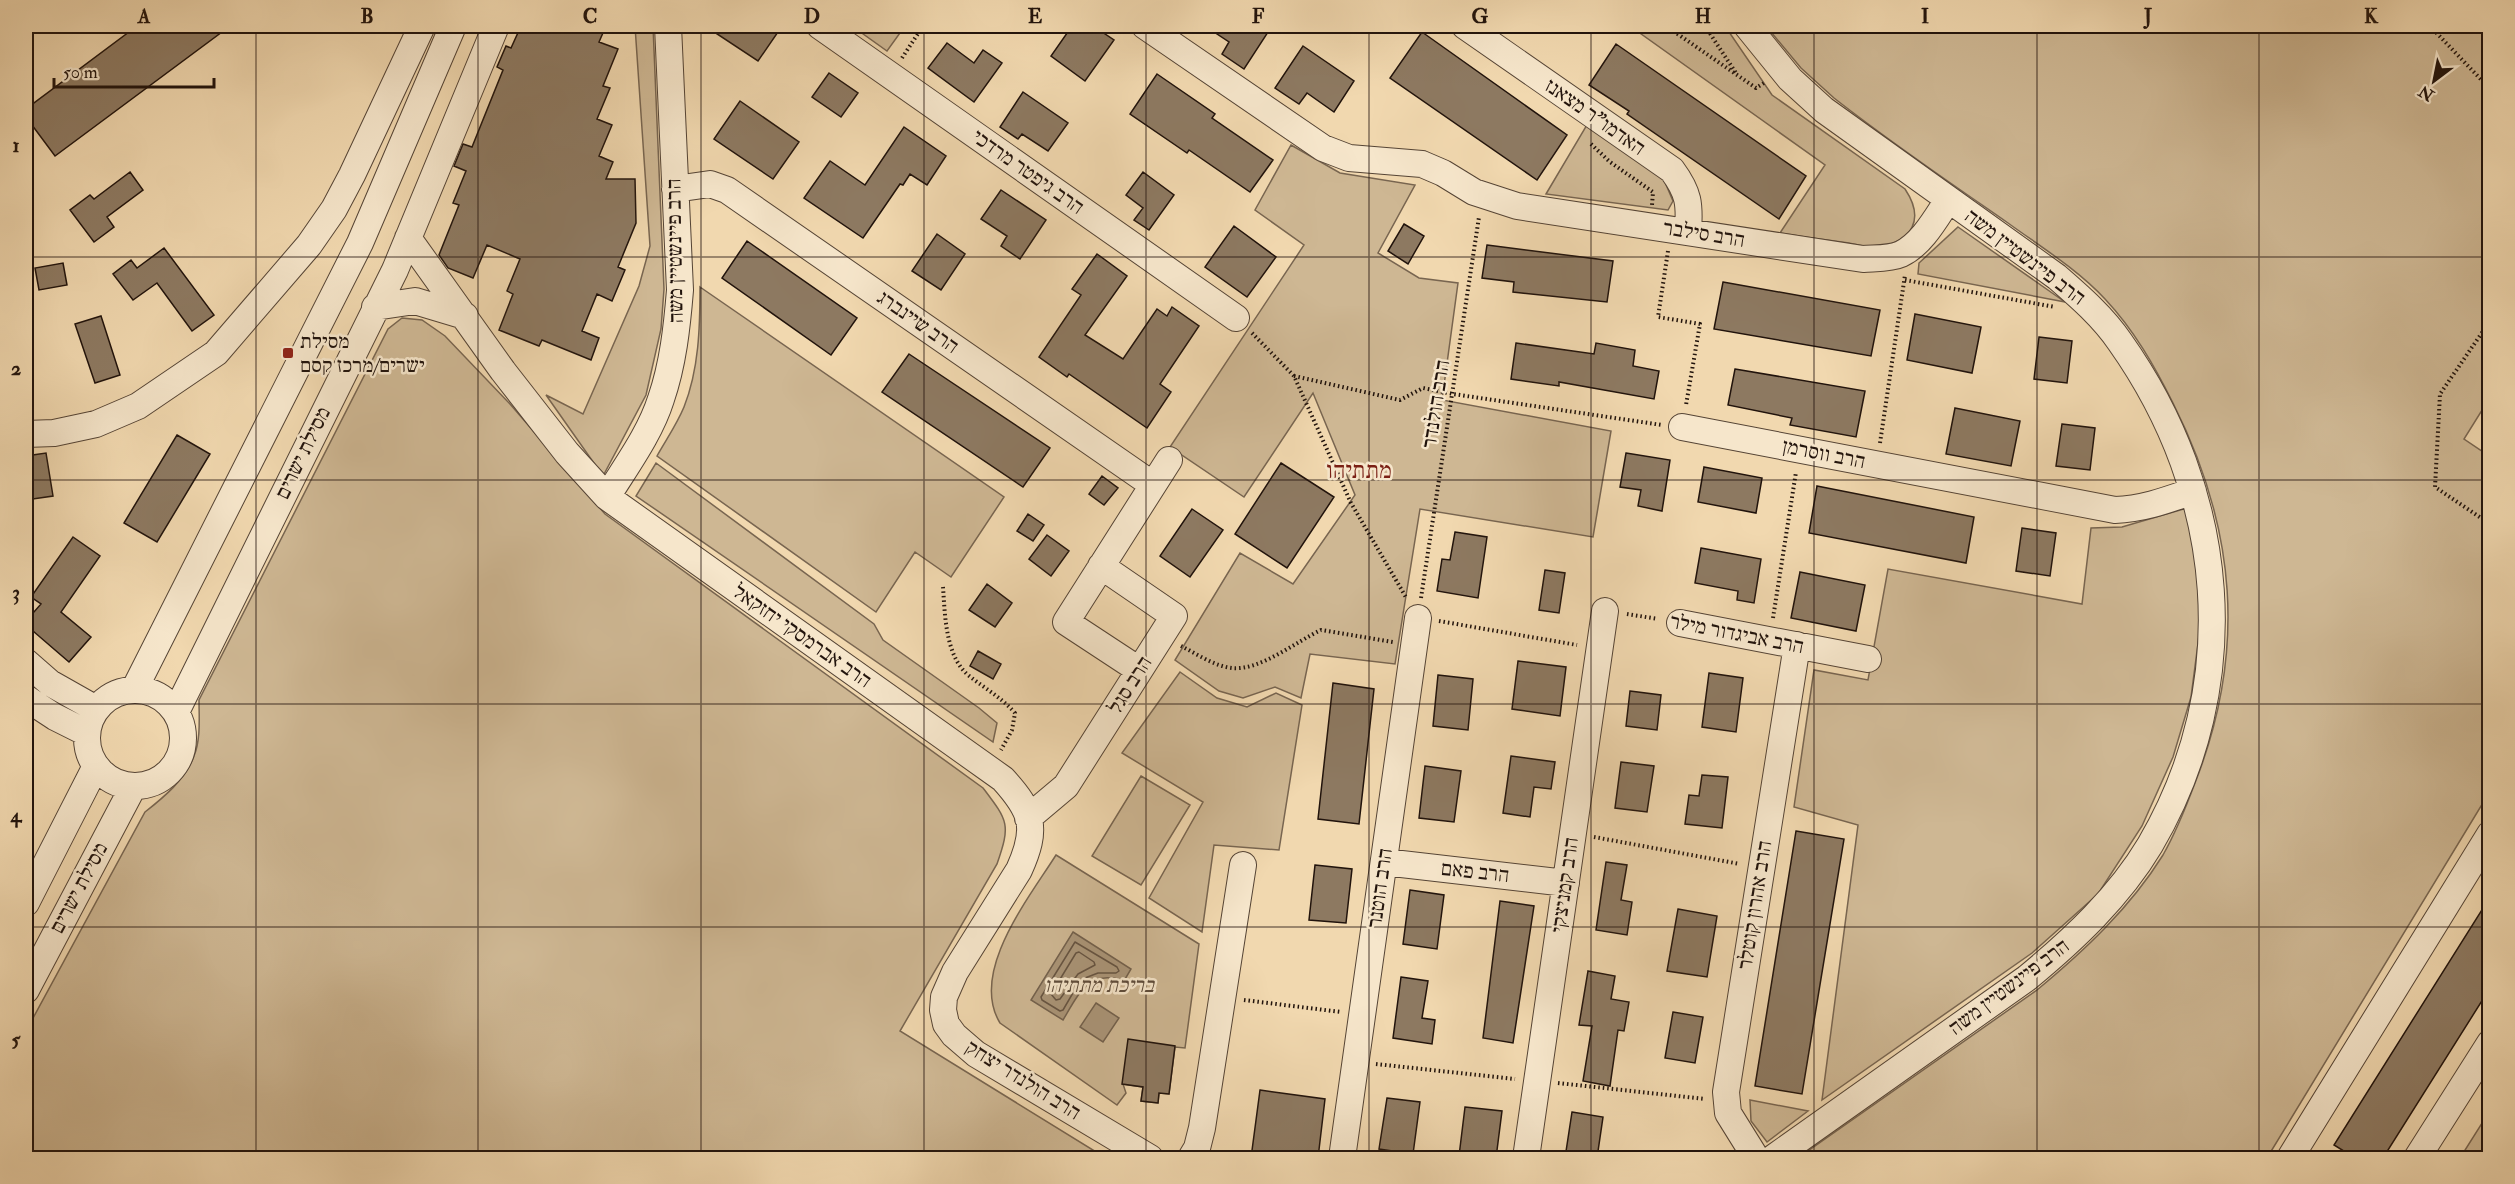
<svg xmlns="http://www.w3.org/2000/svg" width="2515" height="1184" viewBox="0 0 2515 1184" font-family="'IM FELL Double Pica','Frank Ruhl Libre',serif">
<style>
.green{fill:#ceb793;stroke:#786550;stroke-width:1.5}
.water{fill:#aa9578;stroke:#73614d;stroke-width:1.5}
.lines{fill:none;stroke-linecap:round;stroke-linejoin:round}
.shore{stroke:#665442;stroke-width:1.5}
.building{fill:#8d7961;stroke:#21130c;stroke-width:1.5}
.minor-casing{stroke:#554435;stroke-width:28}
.path{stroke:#21130c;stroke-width:4;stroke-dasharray:1.5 3;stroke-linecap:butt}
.minor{stroke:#f6e6cb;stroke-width:26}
.grid{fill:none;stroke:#21130c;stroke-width:1.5;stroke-opacity:0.55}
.poi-dot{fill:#8f2418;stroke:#f6e6cb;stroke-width:2}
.labels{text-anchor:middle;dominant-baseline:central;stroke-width:5;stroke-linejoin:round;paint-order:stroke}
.street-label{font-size:21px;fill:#21130c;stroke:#f6e6cb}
.poi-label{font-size:21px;fill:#21130c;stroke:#f6e6cb;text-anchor:start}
.park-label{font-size:21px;font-style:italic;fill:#5e4c3b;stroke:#f6e6cb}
.quarter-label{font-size:24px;fill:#7a1f14;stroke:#f6e6cb}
.neatline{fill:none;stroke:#21130c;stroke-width:2}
.grid-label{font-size:20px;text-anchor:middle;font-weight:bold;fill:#21130c}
</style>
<rect width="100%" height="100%" fill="#f1d8af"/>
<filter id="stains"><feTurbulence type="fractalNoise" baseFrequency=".00333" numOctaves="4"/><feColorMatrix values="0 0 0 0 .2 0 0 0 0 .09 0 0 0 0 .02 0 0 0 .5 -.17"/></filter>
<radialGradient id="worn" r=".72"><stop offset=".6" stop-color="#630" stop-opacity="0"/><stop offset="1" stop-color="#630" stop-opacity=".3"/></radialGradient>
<path class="green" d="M635,26H653L664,289L661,329L646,395L603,476L546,395L583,414L639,286L650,246Z
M852,26H905L887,51Z
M1630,26H1725L1772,95L1905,189C1925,219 1913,242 1877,247C1868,248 1858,245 1849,243C1826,240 1803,237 1780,233L1825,165Z
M1766,26H2489V399L2464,439L2489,456V793L2267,1158H1798L2037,990C2084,951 2130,908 2163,855C2176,832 2186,807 2195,783C2247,651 2236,528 2173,403C2154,365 2134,330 2105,299C2077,269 2041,247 2008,223C1949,182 1890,142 1834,98L1801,68Z
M1588,123L1664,180L1673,201L1668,210L1546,194Z
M1291,145L1340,173L1415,185L1378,253L1419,278L1458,283L1442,400L1611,431L1593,537L1420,509L1395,664L1310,654L1301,698L1275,687L1243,698L1219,691L1175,660L1240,553L1293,584L1355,495L1313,393L1244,497L1170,447L1304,245L1255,210Z
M1958,227L2065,302L1918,274L1919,263Z
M700,287L1004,497L951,577L915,552L876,612L657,456C666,440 677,424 684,407C699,369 700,327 700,287Z
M402,318L422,320L445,336L510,404L605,514L983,788C1008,821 1011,824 997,864L900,1031L1106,1158H26V1031L145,812C163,798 186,779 194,756C201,739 199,717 199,700L388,329Z
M656,463L874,624L883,640L979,708L997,723L993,742L636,496Z
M2187,508L2197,566L2200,628L2191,697L2173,757L2142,826L2098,894L2032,953L1822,1100L1858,825L1794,807L1814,670L1868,680L1888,569L2082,604L2091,528L2122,527Z
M1180,672L1217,698L1247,707L1276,693L1302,705L1279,850L1214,845L1202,932L1149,898L1203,802L1122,753Z
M1141,776L1190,805L1141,885L1092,856Z
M1056,855L1199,944L1185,1048L1175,1047L1169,1094L1159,1093L1158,1103L1141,1101L1143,1087L1123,1084L1126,1093L1117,1105L1000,1023C969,972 1029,898 1056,855Z
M1750,1100L1808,1111L1767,1142L1751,1121Z
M2489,1112V1158H2460Z"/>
<path class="water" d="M1073,932L1131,969L1124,981C1089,968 1078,995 1063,1020L1031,1000Z
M1096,1003L1119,1018L1103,1042L1080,1027Z"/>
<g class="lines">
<path class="shore" d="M1075,942L1117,967L1119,971L1116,973H1098L1085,978L1077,986L1063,1010L1060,1011L1042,1000L1041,997Z
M1079,952L1094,962L1095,965L1078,974L1060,999L1056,1000L1051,994L1076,953Z"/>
</g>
<path class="building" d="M137,26H230L55,156L26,117V109Z
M521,26H606L599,42L618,49L603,86L610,88L597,119L612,125L599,156L613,162L606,179H635L636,223L618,267L625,270L612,301L597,294L582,331L599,338L591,360L542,340L539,346L499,330L513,294L507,291L520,259L487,245L473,278L448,268L439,255L459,205L453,203L466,171L454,166L463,144L472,147L503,70L497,67L506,46L511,48Z
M705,26H769L778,32L758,61Z
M1072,26H1093L1114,40L1085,81L1051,56Z
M1205,26H1272L1244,69L1222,54L1229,42Z
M1422,32L1567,135L1537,180L1390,78Z
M947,43L974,63L983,50L1002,63L974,102L928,68Z
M1616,44L1806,176L1779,219L1627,114L1629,111L1589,85Z
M1303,46L1354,81L1334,112L1307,93L1299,104L1275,88Z
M829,73L858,93L841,117L812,97Z
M1157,74L1215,114L1212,118L1273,160L1250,192L1189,150L1187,153L1130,114Z
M1023,92L1068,123L1048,151L1022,134L1018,139L1000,127Z
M740,101L799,142L773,179L714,139Z
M904,127L946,156L927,185L910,174L903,185L900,184L863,238L804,198L830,161L865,185Z
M130,172L143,190L107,217L114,227L94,242L70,210L90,195L94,199Z
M1143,172L1174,195L1149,230L1134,220L1143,208L1126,195Z
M1001,190L1046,220L1020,259L1001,246L1007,236L981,219Z
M1404,224L1424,236L1408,264L1388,251Z
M1234,226L1276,257L1247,297L1205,267Z
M937,234L965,254L941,290L912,271Z
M747,241L857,318L831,355L722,278Z
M1487,245L1613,261L1607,302L1513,292L1514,282L1482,278Z
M164,248L214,315L192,331L157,283L133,300L113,274L131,260L137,268Z
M1097,254L1127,276L1085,335L1123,359L1157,309L1167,316L1172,307L1199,326L1160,384L1171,392L1147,428L1069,374L1067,377L1039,357L1081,295L1072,289Z
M63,263L67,285L39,290L35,268Z
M1723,282L1880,310L1871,356L1714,329Z
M1915,314L1981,327L1972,373L1907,360Z
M101,316L120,375L95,383L75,324Z
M2039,337L2072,341L2067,383L2034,379Z
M1516,343L1594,354L1596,343L1635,350L1633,366L1659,371L1654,399L1559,382V386L1511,379Z
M909,354L1050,448L1023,487L882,392Z
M1735,369L1865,391L1856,437L1790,425L1792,418L1728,405Z
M1955,408L2020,421L2011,466L1946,454Z
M2062,424L2095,428L2090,470L2056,466Z
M177,435L210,454L157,542L124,523Z
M46,453L53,496L26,500V456Z
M1626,453L1670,460L1662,511L1638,506L1641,490L1620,487Z
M1281,463L1334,497L1287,568L1235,534Z
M1704,467L1762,478L1756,513L1698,502Z
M1102,476L1118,488L1104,505L1089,494Z
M1817,486L1974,517L1966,563L1809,533Z
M1192,509L1223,530L1190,577L1160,556Z
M1028,514L1044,525L1033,541L1017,531Z
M2022,528L2056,533L2050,576L2016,571Z
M1455,532L1487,537L1478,598L1437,591L1442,559L1450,560Z
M1047,535L1069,551L1051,576L1029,559Z
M73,537L100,556L61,612L91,637L69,662L26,625V621L41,604L31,597Z
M1701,548L1761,559L1754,603L1737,600L1738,591L1695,583Z
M1545,570L1565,573L1559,613L1539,610Z
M1800,572L1865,585L1856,631L1791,618Z
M987,584L1012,603L995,627L969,610Z
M978,651L1001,664L993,679L970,666Z
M1518,661L1566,667L1560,716L1512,709Z
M1709,673L1743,678L1736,732L1702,727Z
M1438,675L1473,679L1468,730L1433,726Z
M1333,683L1374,689L1359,824L1318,819Z
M1630,691L1661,695L1657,730L1626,726Z
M1511,756L1555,762L1551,789L1534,787L1530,817L1503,813Z
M1621,762L1654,766L1647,812L1615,808Z
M1425,766L1461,771L1454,822L1419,818Z
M1702,775L1728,777L1722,828L1685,824L1689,795L1699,796Z
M1796,831L1844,839L1802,1094L1755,1086Z
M1606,862L1627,865L1621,900L1632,902L1627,935L1596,930Z
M1315,865L1352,869L1346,923L1309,920Z
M1410,890L1444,895L1437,949L1403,944Z
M2490,897V988L2383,1158H2355L2334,1145Z
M1500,901L1534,906L1513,1043L1483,1038Z
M1678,909L1717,916L1707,977L1667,971Z
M1588,971L1615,976L1611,999L1629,1002L1624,1031L1618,1030L1610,1086L1583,1081L1592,1026L1579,1025Z
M1401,977L1428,981L1422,1018L1435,1020L1432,1044L1393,1038Z
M1673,1012L1703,1017L1695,1063L1665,1058Z
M1128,1039L1175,1046L1169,1094L1159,1093L1158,1103L1141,1101L1143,1087L1122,1084Z
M1260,1090L1325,1099L1318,1158H1251Z
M1387,1098L1420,1102L1413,1154L1379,1149Z
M1465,1107L1502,1111L1496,1158L1459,1156Z
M1572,1112L1603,1117L1597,1158H1565Z"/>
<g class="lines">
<g class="minor-casing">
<path id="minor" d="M820,26L1236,318
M1145,26L1323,148L1349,158L1422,164L1443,173L1474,192L1517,206L1863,259C1875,258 1890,259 1901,254C1922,244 1936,218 1948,200
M1465,26L1672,170C1689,193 1690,204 1688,232
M1747,26L1790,79L1824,110L2057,277C2080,297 2103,317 2120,342C2227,493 2245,683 2150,845C2119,897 2073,940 2027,978L1773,1158
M675,189L710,184L727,190L1153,485
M408,238L503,371L567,453L607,497L1003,779C1033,812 1038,828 1019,870L955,972L944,997L943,1010L946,1024L954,1035L976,1054L1150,1158
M375,307L415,301L465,316
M1682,427L2115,510C2143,509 2167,500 2193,491
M26,434L54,433L96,424L138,406L216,353L309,245L334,209L352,175L422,26
M607,497C626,466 650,434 661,399C673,364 677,327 680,290L668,26
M1680,623L1868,659
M26,662L50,683L96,709
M1139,670L1066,622L1169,460
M87 738a48 48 0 1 1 96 0a48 48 0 1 1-96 0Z
M134,690L360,243L453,26
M26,698L55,717L87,733
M176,712L395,270L496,26
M1028,818L1066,786L1174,616L1101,566
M1384,862L1566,883
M26,903L96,766
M26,990L133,787
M1191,1158L1197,1148L1202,1128L1243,865
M1342,1158L1418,618
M1526,1158L1605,611
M1756,1158L1728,1113L1726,1092L1797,645
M2290,1158L2490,834
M2417,1158L2490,1043"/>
</g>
<path class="path" d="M1666,26L1756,88L1764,83
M1705,26L1736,73
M2430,26L2490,89
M902,58L923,26
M1591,144L1610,162L1653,192L1652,205
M1668,251L1658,317L1700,324L1686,405
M1905,280L2055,307
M2490,321L2440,394L2435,487L2490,524
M1252,333L1294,376L1351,503L1407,599
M1294,376L1400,400L1423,388L1453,394L1662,425
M1880,443L1905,275
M943,587C945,614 945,655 968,675C984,688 1001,697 1015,713L1012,730L1001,750
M1421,598L1479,217
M1627,614L1658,619
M1773,618L1796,472
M1439,621L1577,645
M1181,646C1197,654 1214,666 1232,668C1260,671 1297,641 1321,630L1393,642
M1594,837L1740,864
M1244,1000L1341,1012
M1376,1064L1515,1079
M1558,1083L1705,1099"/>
<use href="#minor" class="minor"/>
</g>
<path class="grid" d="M256,26V1158M478,26V1158M701,26V1158M924,26V1158M1146,26V1158M1369,26V1158M1591,26V1158M1814,26V1158M2037,26V1158M2259,26V1158M26,257H2490M26,480H2490M26,704H2490M26,927H2490"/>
<rect class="poi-dot" x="282" y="347" width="12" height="12" rx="3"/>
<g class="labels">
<g class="street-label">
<text transform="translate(1595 117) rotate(35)">האדמו"ר מצאנז</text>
<text transform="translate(1028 172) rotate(35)">הרב גיפטר מרדכי</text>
<text transform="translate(1704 234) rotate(9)">הרב סילבר</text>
<text transform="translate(675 251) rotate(-91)">הרב פיינשטיין משה</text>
<text transform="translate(2025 257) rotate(37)">הרב פיינשטיין משה</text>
<text transform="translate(918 322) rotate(35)">הרב שיינברג</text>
<text transform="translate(1436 404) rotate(-81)">הרב הולנדר</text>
<text transform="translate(303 453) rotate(-64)">מסילת ישרים</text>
<text transform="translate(1824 454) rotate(11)">הרב ווסרמן</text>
<text transform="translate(1737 634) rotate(11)">הרב אביגדור מילר</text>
<text transform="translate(802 636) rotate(35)">הרב אברמסקי יחזקאל</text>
<text transform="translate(1130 685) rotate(-58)">הרב סגל</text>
<text transform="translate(1475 872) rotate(6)">הרב פאם</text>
<text transform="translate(1565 885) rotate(-82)">הרב קמניצקי</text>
<text transform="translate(79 888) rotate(-62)">מסילת ישרים</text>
<text transform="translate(1380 888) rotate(-82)">הרב הוטנר</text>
<text transform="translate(1755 905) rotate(-81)">הרב אהרון קוטלר</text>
<text transform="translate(2009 987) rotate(-37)">הרב פיינשטיין משה</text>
<text transform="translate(1023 1080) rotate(32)">הרב הולנדר יצחק</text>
</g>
<g class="poi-label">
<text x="300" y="341">מסילת<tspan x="300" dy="24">ישרים/מרכז קסם</tspan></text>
</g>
<g class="park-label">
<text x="1099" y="985">בריכת מתתיהו</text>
</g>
<g class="quarter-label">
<text x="1359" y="470">מתתיהו</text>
</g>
</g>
<rect width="2515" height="1184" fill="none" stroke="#f1d8af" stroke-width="66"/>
<g transform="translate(2434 81) rotate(212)" stroke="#f6e6cb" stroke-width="4.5" paint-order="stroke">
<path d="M0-4.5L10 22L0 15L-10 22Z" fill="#21130c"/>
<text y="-9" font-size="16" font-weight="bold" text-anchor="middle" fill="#21130c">N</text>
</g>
<path d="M54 78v9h160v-9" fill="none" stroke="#21130c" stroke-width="3"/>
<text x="63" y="78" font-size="18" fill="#21130c" stroke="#f6e6cb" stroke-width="4.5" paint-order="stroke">50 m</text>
<rect x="33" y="33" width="2449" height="1118" class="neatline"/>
<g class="grid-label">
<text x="144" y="23">A</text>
<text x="367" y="23">B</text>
<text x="590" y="23">C</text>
<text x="812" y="23">D</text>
<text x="1035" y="23">E</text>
<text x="1258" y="23">F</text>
<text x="1480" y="23">G</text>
<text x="1703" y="23">H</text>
<text x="1925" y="23">I</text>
<text x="2148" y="23">J</text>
<text x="2371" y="23">K</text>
<text x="16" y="152">1</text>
<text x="16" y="375">2</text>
<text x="16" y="599">3</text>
<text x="16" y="822">4</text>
<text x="16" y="1046">5</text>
</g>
<rect width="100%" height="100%" filter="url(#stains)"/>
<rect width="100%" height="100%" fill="url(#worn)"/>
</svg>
